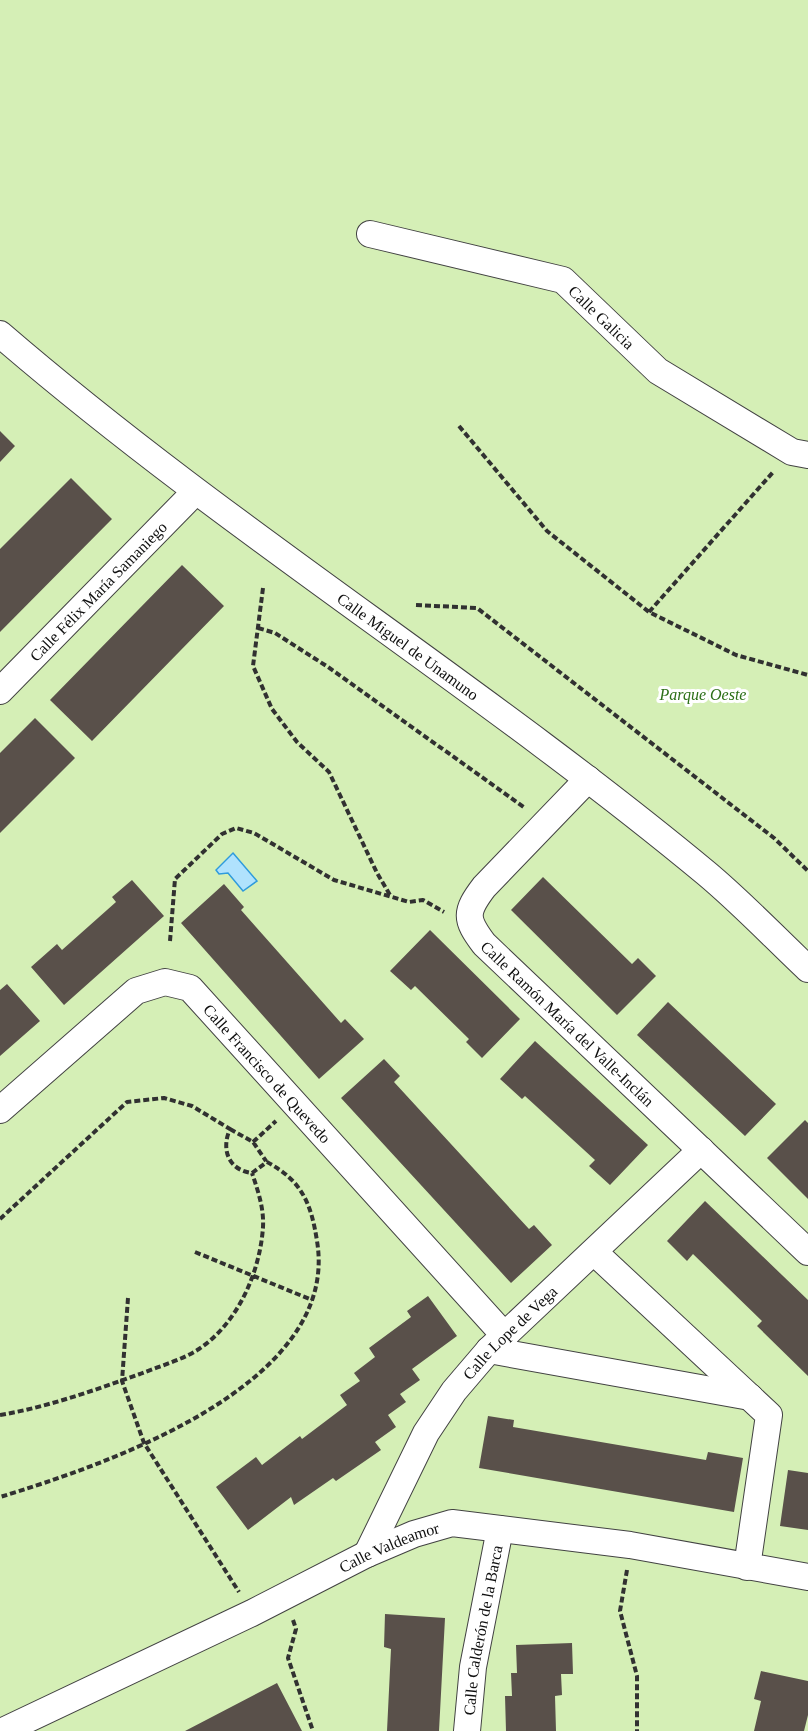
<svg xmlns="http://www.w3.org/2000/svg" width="808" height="1731" viewBox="0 0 808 1731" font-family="'Times New Roman',serif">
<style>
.green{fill:#d5efb6}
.water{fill:#b0e2fd;stroke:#2f9bdc;stroke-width:1.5}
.building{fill:#59504a}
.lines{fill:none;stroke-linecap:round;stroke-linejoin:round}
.street-casing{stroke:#424242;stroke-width:28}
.path{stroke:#313131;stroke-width:4;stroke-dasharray:6 3;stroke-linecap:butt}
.street{stroke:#fff;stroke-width:26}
.labels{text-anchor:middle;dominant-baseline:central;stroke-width:6;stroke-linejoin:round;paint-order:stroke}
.street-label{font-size:16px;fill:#0f0f0f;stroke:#fff}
.park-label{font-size:16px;font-style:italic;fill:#2c6f17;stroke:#fff}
</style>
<rect width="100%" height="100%" fill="#fffcf2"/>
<path class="green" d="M0,0H808V1731H0Z"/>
<path class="water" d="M233,853L257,881L243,891L228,873L219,874L216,870Z"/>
<path class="building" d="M0,431L15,446L0,462Z
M71,478L112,519L0,632V549Z
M182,565L224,606L92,741L50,700Z
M35,718L75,758L0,833V753Z
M543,877L632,964L638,958L656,976L617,1015L511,910Z
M132,880L164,916L64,1005L31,967L57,944L62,950L116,902L112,897Z
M224,884L244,907L241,910L341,1023L345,1019L364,1039L319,1079L181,923Z
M430,930L520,1019L482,1058L466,1042L469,1039L415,986L411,990L390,971Z
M7,984L40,1021L0,1056V990Z
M668,1002L776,1104L745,1136L637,1035Z
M535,1041L648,1145L610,1185L589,1166L595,1160L525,1096L522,1099L500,1079Z
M384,1059L400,1076L394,1082L529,1229L534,1225L552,1245L511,1283L341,1098Z
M805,1120L808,1123V1199L767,1158Z
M705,1201L808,1300V1376L757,1326L762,1321L693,1254L687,1261L667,1241Z
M428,1296L457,1336L412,1369L420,1380L400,1394L406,1402L388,1415L396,1427L375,1442L381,1450L336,1481L333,1478L294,1505L291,1497L248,1530L216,1487L256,1457L262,1465L300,1436L302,1439L347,1405L340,1395L360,1381L354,1373L375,1357L369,1348L411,1317L407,1311Z
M488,1416L514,1420L513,1427L706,1460L708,1452L743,1458L734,1512L479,1468Z
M788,1470L808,1473V1530L780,1526Z
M385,1614L445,1618L439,1731H387L391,1649L384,1647Z
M572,1643L573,1674H561L562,1695L555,1696L556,1731H506L505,1696H512L511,1673H517L516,1645Z
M761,1671L808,1681V1715L804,1731H754L761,1701L754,1699Z
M277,1683L302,1731H185Z"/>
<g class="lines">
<g class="street-casing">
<g id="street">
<path id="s1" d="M370,234L563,280L658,371L792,452L808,455"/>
<path id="s2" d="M0,334C225,528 478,684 706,873C742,903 774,937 808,969"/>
<path id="s3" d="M0,691L195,492"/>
<path id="s4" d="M588,779L484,887C465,912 465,919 484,944L808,1252"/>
<path id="s5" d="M0,1110L136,991L165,982L190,988L505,1336"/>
<path d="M594,1252L769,1415L747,1567"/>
<path d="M489,1350L750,1397"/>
<path id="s6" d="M367,1554L426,1433L454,1391L489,1350L701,1150"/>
<path id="s7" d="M3,1731L252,1613L367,1554L414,1534L452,1523L630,1545L808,1577"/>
<path id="s8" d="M467,1731L473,1667L500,1529"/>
</g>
</g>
<path class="path" d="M459,426L547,531L649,612L736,655L808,675
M263,588L253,666L272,709L297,742L329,772L377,873L390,895
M416,605L477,608L774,838L808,871
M649,612L774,471
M258,628L275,633L328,667L525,808
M170,941L175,879L222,834L236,828L254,833L334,880L409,902L423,900L444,912
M230,1129L253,1142L266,1161
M253,1142L276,1121
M0,1219L127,1102L164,1098L192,1106L230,1129C221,1149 228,1170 252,1173L267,1162C302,1181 311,1203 317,1241C341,1385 105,1465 0,1497
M195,1252L312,1300
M128,1298L122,1381L144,1443L239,1592
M0,1415C48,1407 95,1390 140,1374C160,1366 182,1360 199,1349C238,1323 260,1272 263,1227C264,1208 258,1191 252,1173
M627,1570L620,1611L637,1676V1731
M293,1620L296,1629L288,1658L313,1731"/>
<use href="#street" class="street"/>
</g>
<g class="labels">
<g class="street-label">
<text stroke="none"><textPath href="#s1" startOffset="252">Calle Galicia</textPath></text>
<text stroke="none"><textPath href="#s3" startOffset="140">Calle Félix María Samaniego</textPath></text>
<text stroke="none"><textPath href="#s2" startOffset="514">Calle Miguel de Unamuno</textPath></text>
<text stroke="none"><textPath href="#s4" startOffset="330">Calle Ramón María del Valle-Inclán</textPath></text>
<text stroke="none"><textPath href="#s5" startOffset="352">Calle Francisco de Quevedo</textPath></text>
<text stroke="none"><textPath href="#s6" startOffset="266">Calle Lope de Vega</textPath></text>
<text stroke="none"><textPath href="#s7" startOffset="428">Calle Valdeamor</textPath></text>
<text stroke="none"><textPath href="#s8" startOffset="102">Calle Calderón de la Barca</textPath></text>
</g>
<g class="park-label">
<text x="703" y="694">Parque Oeste</text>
</g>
</g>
</svg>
